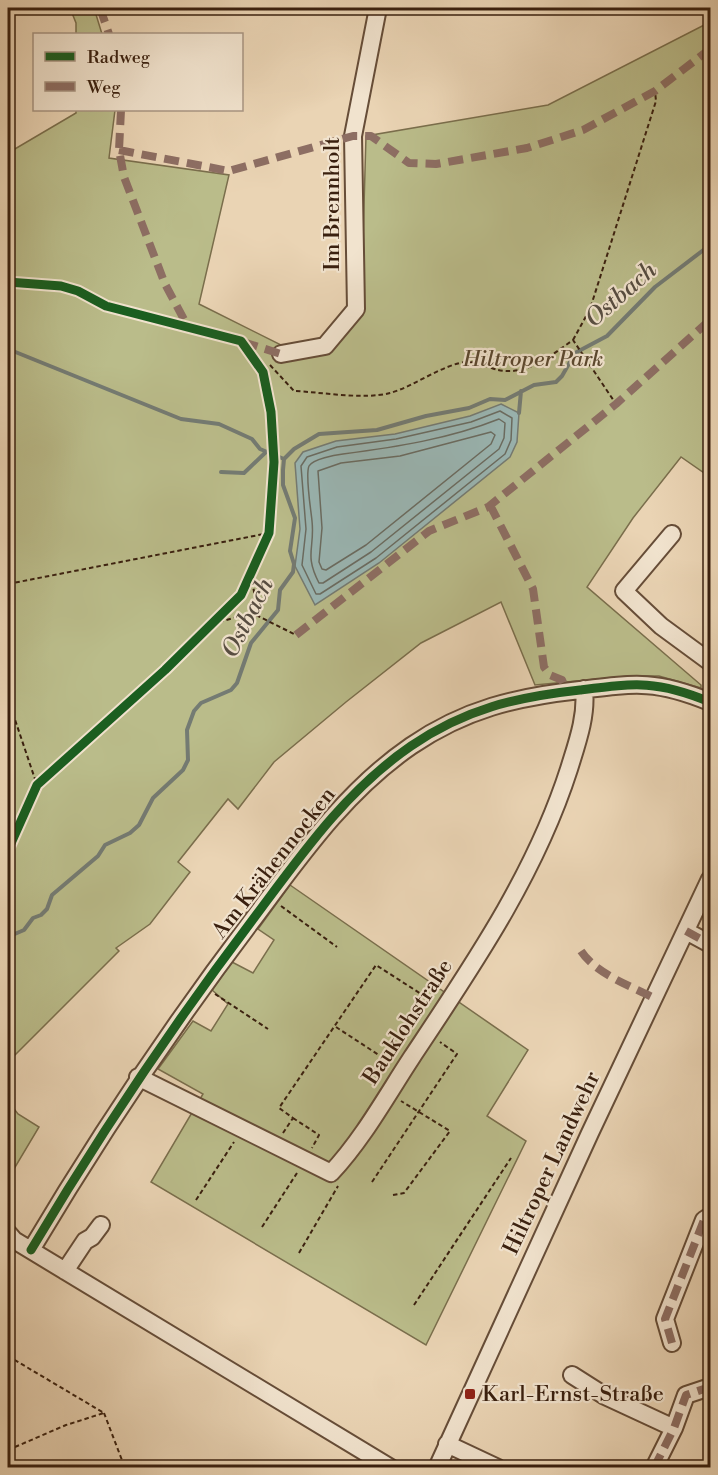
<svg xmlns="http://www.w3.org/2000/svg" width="718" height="1475" viewBox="0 0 718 1475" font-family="'Libre Bodoni',serif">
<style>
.green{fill:#babc8a;stroke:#7a6e4c;stroke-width:1.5}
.water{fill:#9ab7b5;stroke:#747b73;stroke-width:1.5}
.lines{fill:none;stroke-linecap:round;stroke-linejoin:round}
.shore{stroke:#6a6c62;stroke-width:1.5}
.stream{stroke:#747b73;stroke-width:4}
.minor-casing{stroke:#664d38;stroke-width:20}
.path{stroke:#3a200f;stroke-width:2;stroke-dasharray:4.5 3;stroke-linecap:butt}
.minor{stroke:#f1e3ce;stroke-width:16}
.quiet{stroke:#8d6e63;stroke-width:8;stroke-dasharray:15 8;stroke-linecap:butt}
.cycleway-casing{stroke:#f1e3ce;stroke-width:13}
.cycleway{stroke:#1b5e20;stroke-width:9}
.poi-dot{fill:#8f2418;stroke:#f1e3ce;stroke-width:2}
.labels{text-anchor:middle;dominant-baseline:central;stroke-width:4.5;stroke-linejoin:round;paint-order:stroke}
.street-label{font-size:22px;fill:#3a200f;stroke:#f1e3ce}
.park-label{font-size:22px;font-style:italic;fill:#5a472e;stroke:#f1e3ce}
.poi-label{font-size:22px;fill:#3a200f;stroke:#f1e3ce;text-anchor:start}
.water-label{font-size:24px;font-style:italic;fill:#574d41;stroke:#f1e3ce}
</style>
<rect width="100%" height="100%" fill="#ead4b4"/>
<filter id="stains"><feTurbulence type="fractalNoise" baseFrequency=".00333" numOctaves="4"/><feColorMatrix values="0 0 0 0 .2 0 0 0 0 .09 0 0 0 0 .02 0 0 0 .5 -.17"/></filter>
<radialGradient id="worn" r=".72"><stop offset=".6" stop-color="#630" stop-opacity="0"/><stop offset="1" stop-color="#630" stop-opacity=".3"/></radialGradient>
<path class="green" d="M70,8H94L102,34H76V23Z
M710,22V477L681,457L633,518L587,587L701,685V688L659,676H629L535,685L501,602L421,643L346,702L274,762L238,809L228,799L178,862L190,872L150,924L116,948L119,951L8,1062V153L76,113V110H115L109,158L229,175L199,304L303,356L361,311L366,136L548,105Z
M290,885L528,1050L487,1116L526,1141L426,1345L151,1182L203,1094L158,1069L193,1021L211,1031L228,1004L212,990L232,962L253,973L274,940L258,929Z
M8,1101L18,1114L39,1127L8,1179Z"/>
<path class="water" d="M501,404L519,413L517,442L510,457L379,563L315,605L295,566L300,529L295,463L303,452L336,441L395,434L470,416Z"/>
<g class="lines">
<path class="shore" d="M500,411L512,418L511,440L505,454L376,558L320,594H316L302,565L306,529L301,466L307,457L337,447L396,439L471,422Z
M499,419L505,423L504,438L499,449L371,552L323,583H319C304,554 315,549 312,521C311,510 305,475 309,466C313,459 335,455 343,454C396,447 449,439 499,419Z
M491,432L495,435L491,444L366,545L326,570L322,569L319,562L322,528L318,471L341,463L400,456Z"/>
<path class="stream" d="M8,349L181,419L219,424L252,439L260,449L284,459
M519,413L521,391
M221,472L244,473L266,452
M8,940L10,936L24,930L33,918L41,915L47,909L52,895L98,856L105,845L130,833L139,825L153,798L183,770L188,760L187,730L194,711L201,703L231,690L237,683L251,643L278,610L280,590L293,572L294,564L290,551L295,518L283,485V470L284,459L294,449L319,434L377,430L426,416L469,408L490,399L505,400L534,385L556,382L562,376L575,353L607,336L655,287L710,245"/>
<g class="minor-casing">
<path id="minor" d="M281,354L325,346L356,309L353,136L378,8
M672,534L624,591L661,626L710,662
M686,931L710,944
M138,1077L331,1173C363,1139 387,1095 412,1057C473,965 535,875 569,769C577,743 587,716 584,689
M8,1233L14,1240L391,1468
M31,1250C100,1134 170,1029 251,922C299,858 344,792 411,746C465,709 516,697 580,690C636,683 657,680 710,702
M65,1271L85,1241L92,1237L101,1225
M672,1343L665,1319L704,1220L710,1216
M572,1375L605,1396L674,1428
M447,1444L498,1468
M437,1468L590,1133L710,879
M654,1468L674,1428L686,1395L710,1387"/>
</g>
<path class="path" d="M573,340L590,309L656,101L655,91
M270,365L294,391C321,392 364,400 390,393C413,387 445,363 467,362C476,361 490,368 498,370C527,376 550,356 573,340L616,404
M251,574L258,615
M8,584L269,533
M212,624L241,616H258L296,635
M8,699L37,785
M8,850L37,785L165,670L241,595L269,533L274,462L271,412L263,372L241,341
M281,906L337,947
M215,994L268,1029
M336,1027L391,1063
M293,1118L319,1135L312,1148
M283,1133L293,1118L279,1108L376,965L432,1001
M372,1182L457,1054L440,1042
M393,1195L404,1193L450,1131L401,1101
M196,1200L234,1142
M262,1227L297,1173
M299,1253L338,1186
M414,1305L511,1158
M8,1356L104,1413
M104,1413L125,1468
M8,1450L66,1425L104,1413"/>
<use href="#minor" class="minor"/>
<path class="quiet" d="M100,8L109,34
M121,110L119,150L124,177L165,284L188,327
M119,150L229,171L353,136H371L409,163L436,164L527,148L583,130L655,91L710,49
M243,342L281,354
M490,505L533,589L544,667L550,675L562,680L567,691
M296,635L429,531L488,507L616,404L710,320
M686,931L710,944
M581,951C596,974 631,986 654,998
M672,1343L665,1319L704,1220L710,1216
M654,1468L674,1428L686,1395L710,1387"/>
<g class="cycleway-casing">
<path id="cycleway" d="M8,282L61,286L78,291L106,306L241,341L263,372L271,412L274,462L269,533L241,595L165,670L37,785L8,850
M31,1250C100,1134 170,1029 251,922C299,858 344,792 411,746C465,709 516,697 580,690C636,683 657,680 710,702"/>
</g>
<use href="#cycleway" class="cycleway"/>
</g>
<rect class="poi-dot" x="464" y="1388" width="12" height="12" rx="3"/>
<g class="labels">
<g class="street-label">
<text transform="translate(332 204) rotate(-90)">Im Brennholt</text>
<text transform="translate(274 863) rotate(-52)">Am Krähennocken</text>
<text transform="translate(408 1022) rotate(-57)">Bauklohstraße</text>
<text transform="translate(552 1163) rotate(-65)">Hiltroper Landwehr</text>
</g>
<g class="park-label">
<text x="533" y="359">Hiltroper Park</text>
</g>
<g class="poi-label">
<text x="482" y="1394">Karl-Ernst-Straße</text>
</g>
<g class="water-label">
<text transform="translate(621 295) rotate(-41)">Ostbach</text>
<text transform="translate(248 618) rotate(-63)">Ostbach</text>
</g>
</g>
<rect width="718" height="1475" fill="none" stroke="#ead4b4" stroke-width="30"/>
<rect x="9" y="9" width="700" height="1457" fill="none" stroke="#3a200f" stroke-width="3"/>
<rect x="15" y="15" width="688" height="1445" fill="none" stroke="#3a200f" stroke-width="1.5"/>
<rect x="33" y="33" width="210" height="78" fill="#f1e3ce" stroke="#a89582" stroke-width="1.5"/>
<rect x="45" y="52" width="30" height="9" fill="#1b5e20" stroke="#a89582" stroke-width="1.5"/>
<text x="87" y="63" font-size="18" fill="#3a200f">Radweg</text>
<rect x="45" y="82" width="30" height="9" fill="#8d6e63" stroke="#a89582" stroke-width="1.5"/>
<text x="87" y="93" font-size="18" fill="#3a200f">Weg</text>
<rect width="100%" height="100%" filter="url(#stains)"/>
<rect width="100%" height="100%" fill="url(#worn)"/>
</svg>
